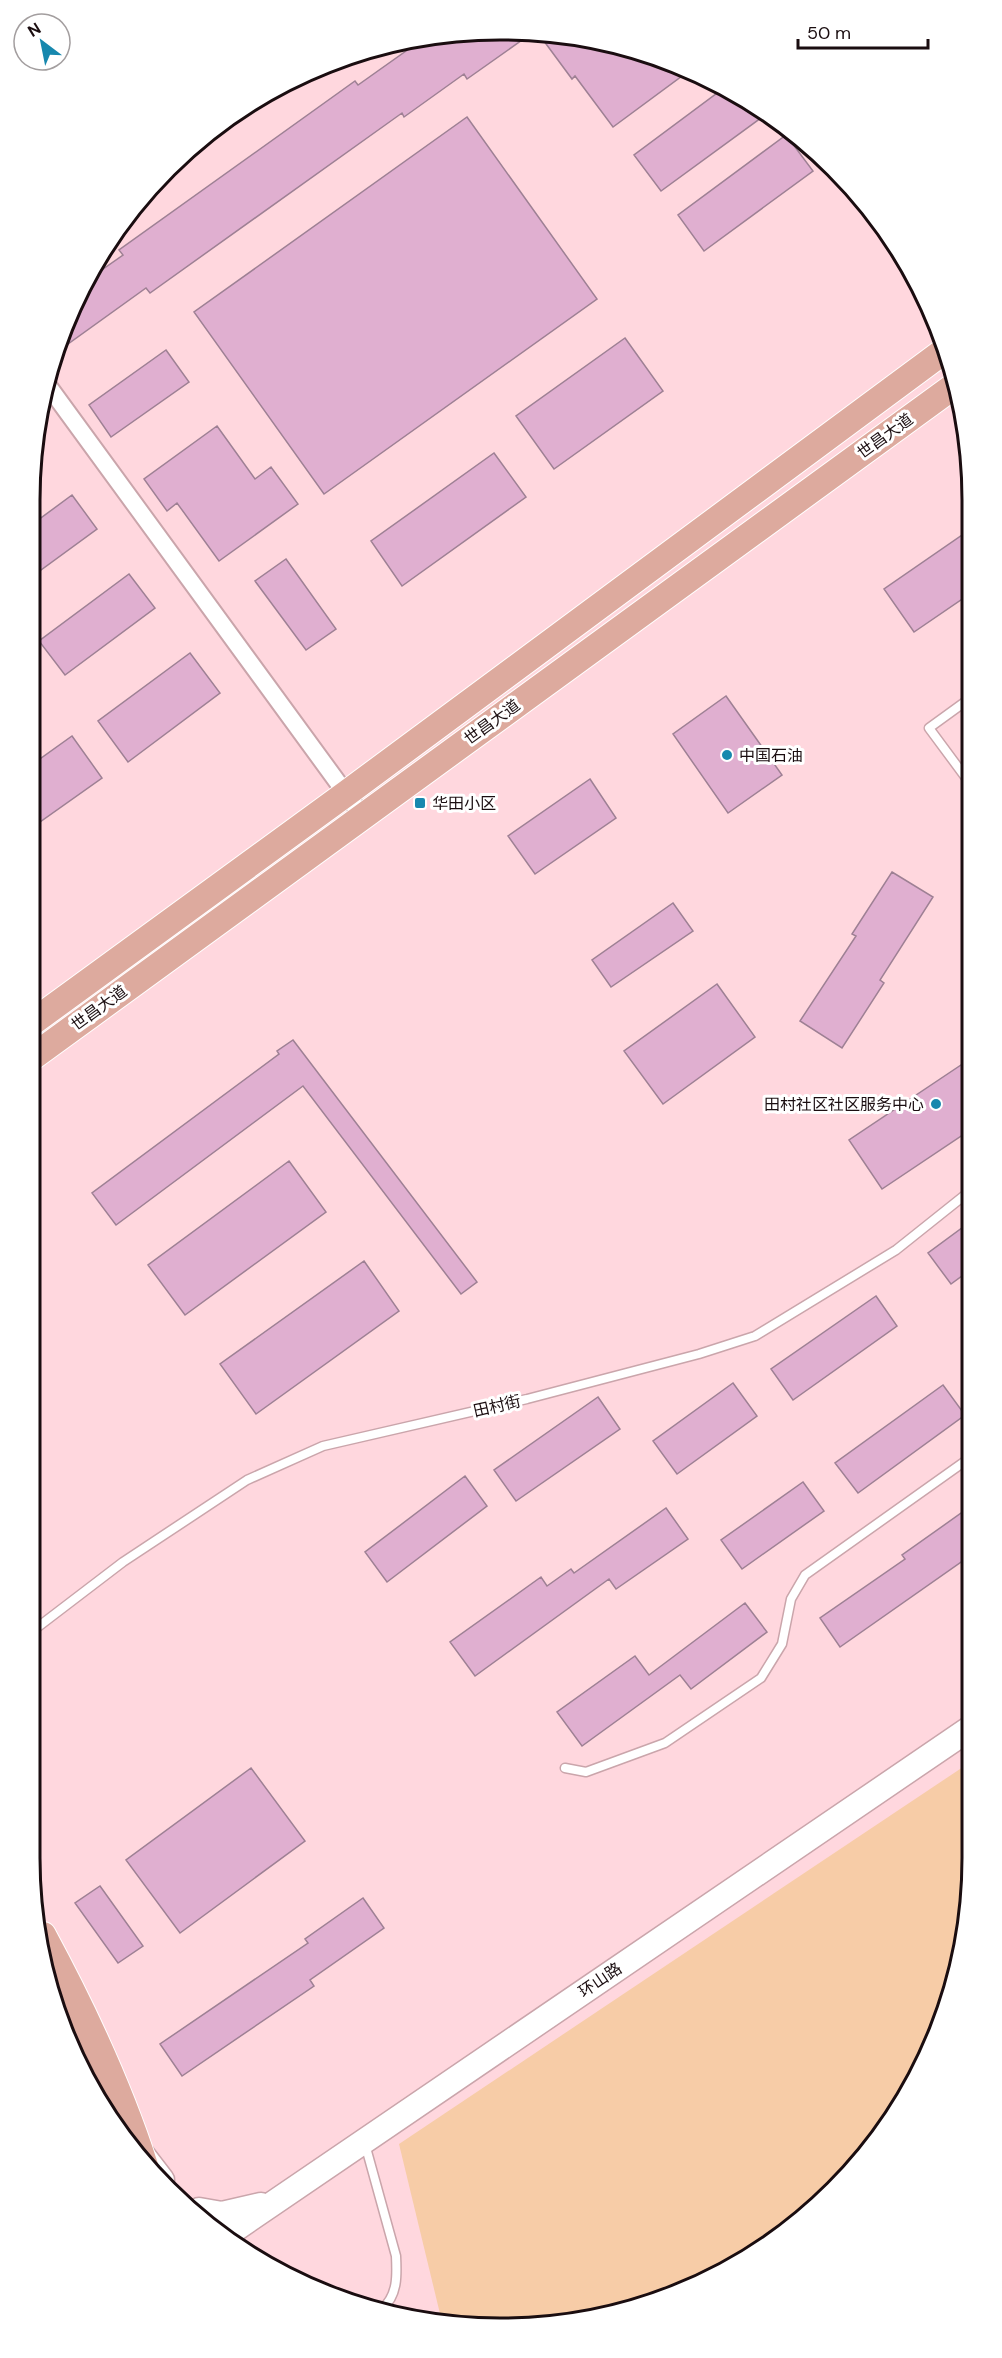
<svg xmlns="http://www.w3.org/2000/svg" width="1002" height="2358" viewBox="0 0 1002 2358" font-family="'DM Sans','Noto Sans SC',sans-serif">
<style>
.green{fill:#f7cca7}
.building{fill:#e0afd0;stroke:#9e8094;stroke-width:1.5}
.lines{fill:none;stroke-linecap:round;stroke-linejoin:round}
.service-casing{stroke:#caa5ab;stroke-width:11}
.minor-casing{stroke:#caa5ab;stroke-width:20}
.secondary-casing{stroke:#caa5ab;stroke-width:27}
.primary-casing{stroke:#fff;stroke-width:28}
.service{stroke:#fff;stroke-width:8}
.minor{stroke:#fff;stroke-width:16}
.secondary{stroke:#fff;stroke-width:24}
.primary{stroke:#ddaa9e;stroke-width:26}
.poi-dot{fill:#1788ae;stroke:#fff;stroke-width:2}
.labels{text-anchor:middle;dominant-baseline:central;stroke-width:6;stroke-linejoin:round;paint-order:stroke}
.street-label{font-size:16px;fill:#1a0d10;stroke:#fff}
.poi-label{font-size:16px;fill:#1a0d10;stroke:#fff;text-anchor:start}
.rim{fill:none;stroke:#1a0d10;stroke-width:3}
</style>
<rect width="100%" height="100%" fill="#ffd7de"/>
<path class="green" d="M972,1761V1857L947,2009L909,2092L855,2167L736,2265L593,2319L501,2328L442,2322L399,2144Z"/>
<path class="building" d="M471,31L532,33L467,79L464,74L404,117L402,113L150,293L146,288L54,354L86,281L123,255L119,250L355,81L358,85L423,39Z
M538,33L563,34L653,55L686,73L613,127L575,76L572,79Z
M720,91L765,115L661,191L634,155Z
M467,117L597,299L324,494L194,312Z
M786,135L813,171L704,251L678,215Z
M625,338L663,391L554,469L516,416Z
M166,350L189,382L111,437L89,405Z
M217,426L255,479L271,467L298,504L219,561L177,503L167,511L144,479Z
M494,453L526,497L402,586L371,541Z
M72,495L97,529L30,578V526Z
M968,531V595L914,632L884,589Z
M286,559L336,629L306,650L255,581Z
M129,574L155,608L65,675L39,641Z
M190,653L220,693L128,762L98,721Z
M726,696L782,775L728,813L673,734Z
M72,736L102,778L30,829V766Z
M590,779L616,818L535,874L508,836Z
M892,872L933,897L880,980L884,983L842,1048L800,1021L856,936L852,934Z
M673,903L693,931L611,987L592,960Z
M717,984L755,1037L663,1104L624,1051Z
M293,1040L477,1282L461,1294L303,1086L116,1225L92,1193L279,1054L277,1051Z
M961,1065L970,1079V1130L882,1189L849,1140Z
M289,1161L326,1212L185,1315L148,1265Z
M970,1222V1270L951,1284L928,1253Z
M364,1261L399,1311L256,1414L220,1364Z
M876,1296L897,1326L793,1400L771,1369Z
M733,1383L757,1416L677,1474L653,1441Z
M943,1385L965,1415L858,1493L835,1463Z
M598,1397L620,1429L516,1501L494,1470Z
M465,1476L487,1506L387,1582L365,1552Z
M803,1482L824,1511L742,1569L721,1540Z
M971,1506V1555L840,1647L820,1618L905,1559L902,1555Z
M666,1508L688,1539L616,1589L609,1579L475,1676L450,1642L541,1577L547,1586L571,1569L574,1573Z
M745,1603L767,1632L691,1689L680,1675L582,1746L557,1712L635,1656L649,1675Z
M251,1768L305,1841L180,1933L126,1860Z
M100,1886L143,1946L118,1963L75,1903Z
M363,1898L384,1928L310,1980L314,1986L182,2076L160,2044L308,1943L305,1939Z"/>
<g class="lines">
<g class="service-casing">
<path id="service" d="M969,699L929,728L969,782
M30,1633L123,1562L247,1480L323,1446L527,1399L699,1354L755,1336L896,1250L970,1191
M565,1768L586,1772L665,1743L761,1678L782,1644L791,1599L805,1575L971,1457
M365,2144L396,2256C397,2275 398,2295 382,2309"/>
</g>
<g class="minor-casing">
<path id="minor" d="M49,387L363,817"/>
</g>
<g class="secondary-casing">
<path id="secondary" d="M142,2154L162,2180
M199,2210L222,2214L261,2205
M228,2234L972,1727"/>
</g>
<g class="primary-casing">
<path id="primary" d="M30,1024L347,793L944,351
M30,1059L954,386
M43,1935C83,2009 119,2085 145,2166
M55,2006L97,2098"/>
</g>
<use href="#service" class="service"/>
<use href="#minor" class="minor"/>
<use href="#secondary" class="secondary"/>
<use href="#primary" class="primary"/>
</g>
<g class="poi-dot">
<circle cx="727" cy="755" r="6"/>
<rect x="414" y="797" width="12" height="12" rx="3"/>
<circle cx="936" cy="1104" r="6"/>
</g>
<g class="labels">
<g class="street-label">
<text transform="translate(885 436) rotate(-36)">世昌大道</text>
<text transform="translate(492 722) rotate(-36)">世昌大道</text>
<text transform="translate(99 1008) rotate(-36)">世昌大道</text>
<text transform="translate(497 1406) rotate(-13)">田村街</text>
<text transform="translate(600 1980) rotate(-34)">环山路</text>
</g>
<g class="poi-label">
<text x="739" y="755">中国石油</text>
<text x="432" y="803">华田小区</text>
<text x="924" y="1104" text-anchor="end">田村社区社区服务中心</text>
</g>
</g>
<path d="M0 0H1002V2358H0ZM500 40H502A460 460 0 0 1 962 500V1858A460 460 0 0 1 502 2318H500A460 460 0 0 1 40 1858V500A460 460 0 0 1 500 40Z" fill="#fff" fill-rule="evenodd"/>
<path class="rim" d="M500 40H502A460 460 0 0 1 962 500V1858A460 460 0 0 1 502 2318H500A460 460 0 0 1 40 1858V500A460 460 0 0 1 500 40Z"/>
<g transform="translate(42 42) rotate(328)"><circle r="28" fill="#ffffff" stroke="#a39e9f" stroke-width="1.5"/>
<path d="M0-4.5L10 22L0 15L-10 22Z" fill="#1788ae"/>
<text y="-9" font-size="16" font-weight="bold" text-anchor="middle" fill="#1a0d10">N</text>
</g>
<path d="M798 39v9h130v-9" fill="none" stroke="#1a0d10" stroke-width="3"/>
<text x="807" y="39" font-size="18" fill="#1a0d10" stroke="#ffffff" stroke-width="4.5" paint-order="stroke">50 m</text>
</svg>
